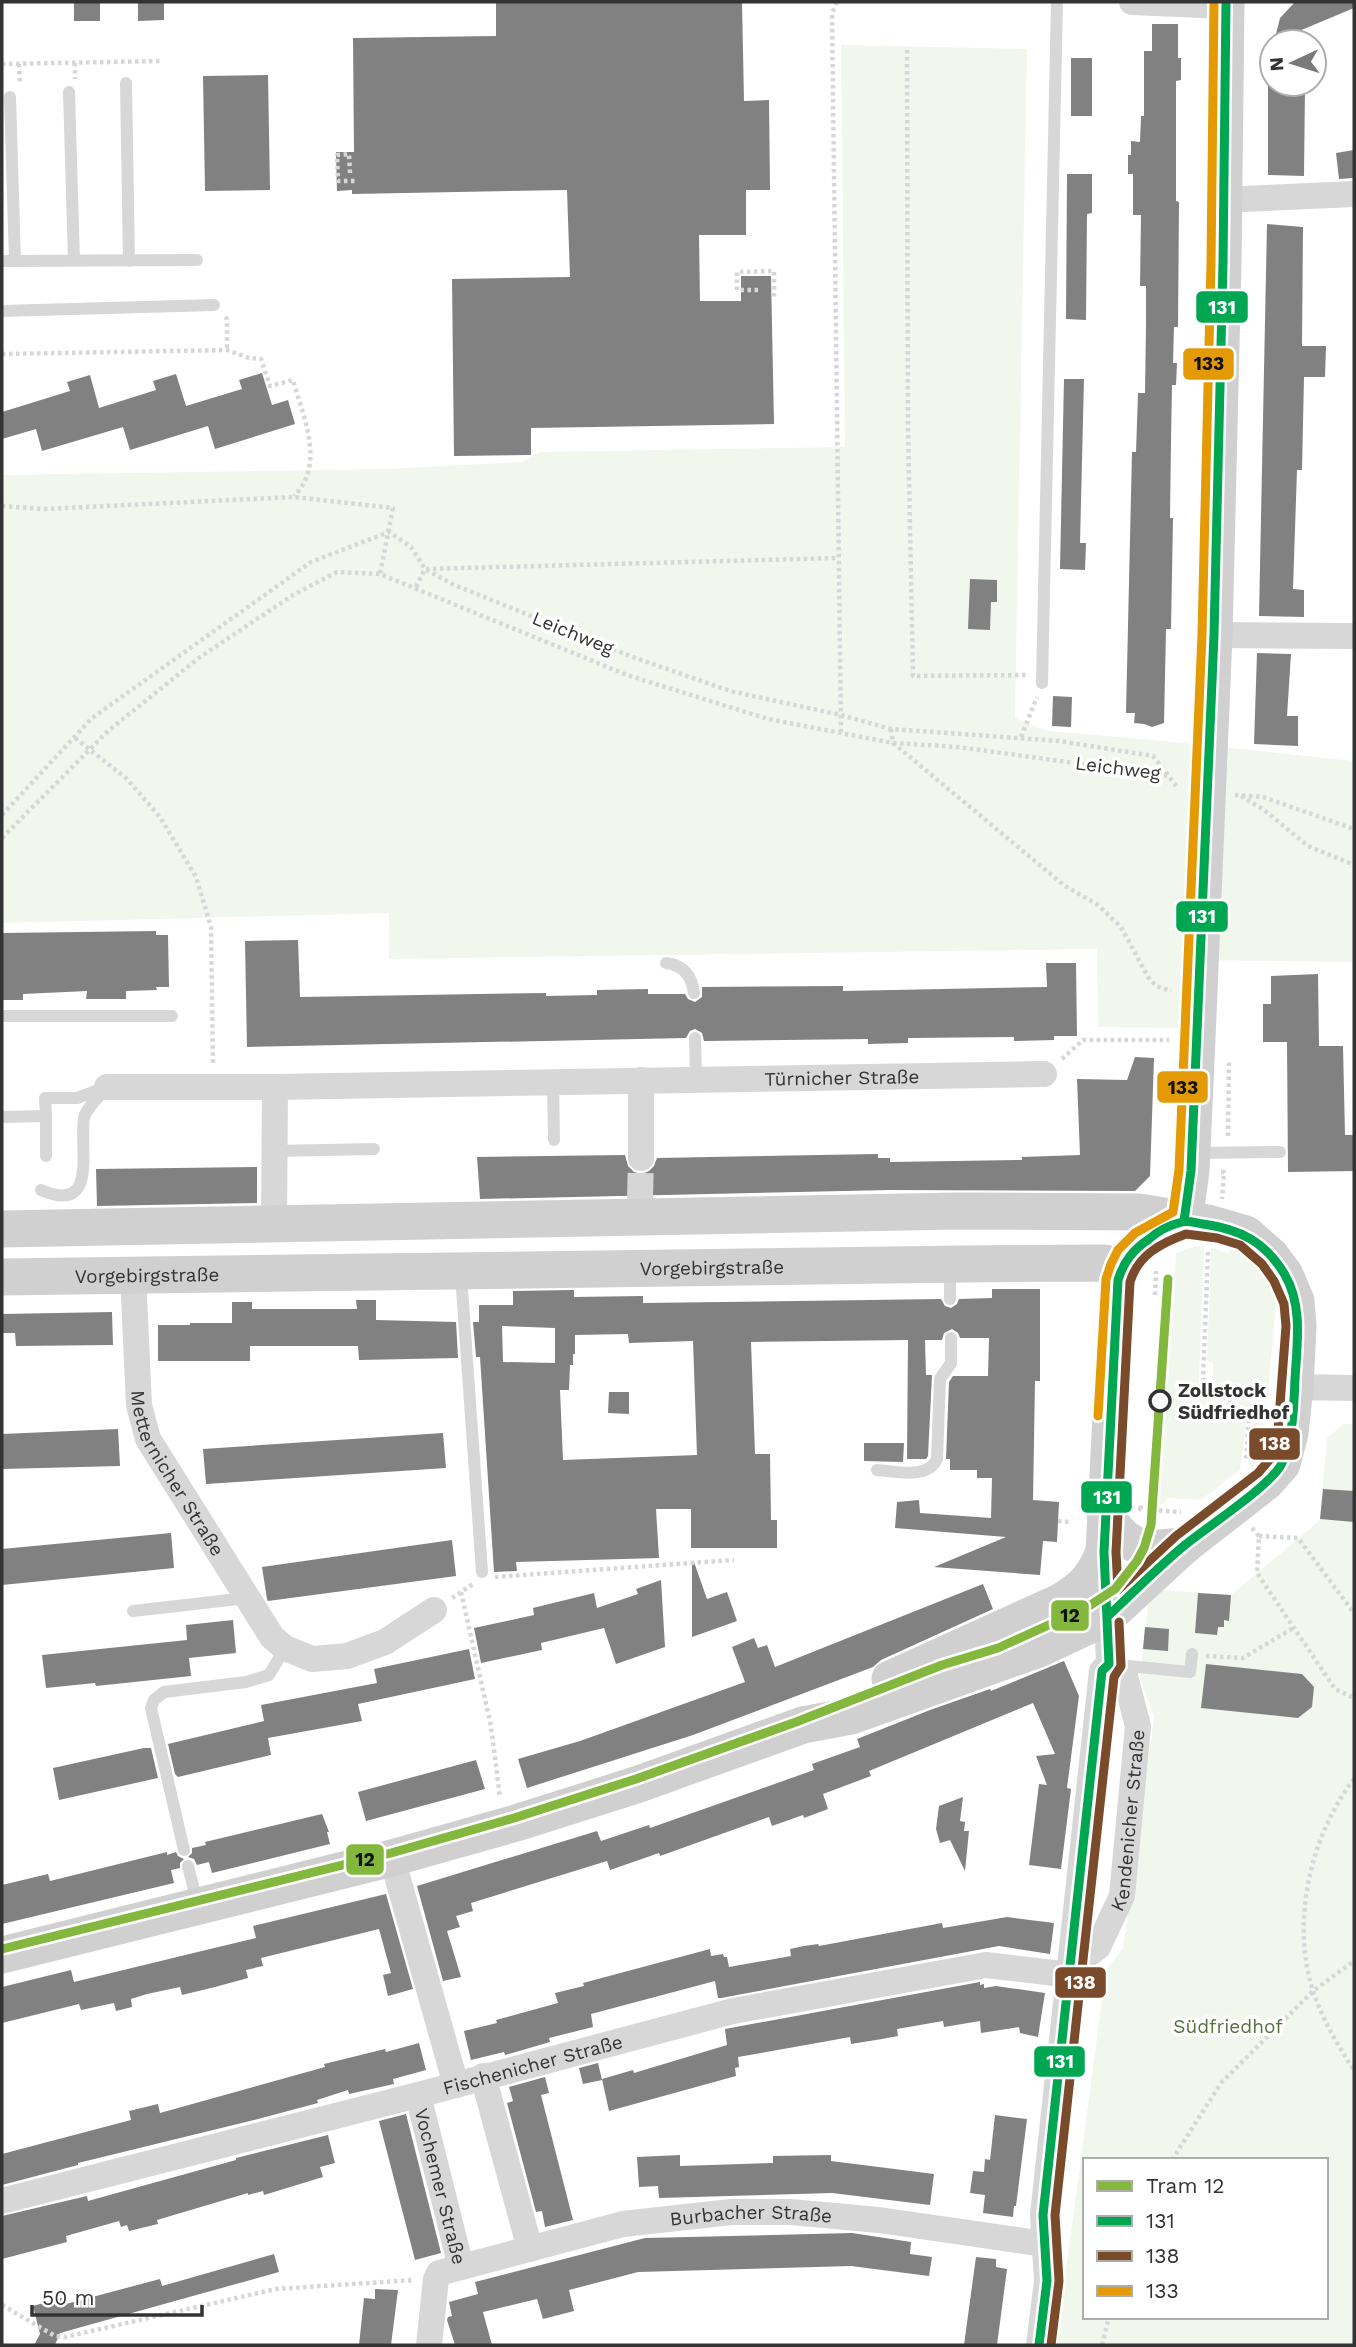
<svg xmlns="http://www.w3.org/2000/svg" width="1356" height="2347" viewBox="0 0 1356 2347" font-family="'Work Sans',sans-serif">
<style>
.green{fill:#f2f7ee;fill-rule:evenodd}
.building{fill:#818181;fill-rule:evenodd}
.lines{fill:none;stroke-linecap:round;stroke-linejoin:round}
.street-tunnel{stroke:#d6d6d6;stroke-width:26;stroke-dasharray:26 13;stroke-linecap:butt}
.path{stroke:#d7d7d7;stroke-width:4.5;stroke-dasharray:3.5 3.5;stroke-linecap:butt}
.lane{stroke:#d7d7d7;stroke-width:12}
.street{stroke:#d7d7d7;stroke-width:26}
.secondary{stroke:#d0d0d0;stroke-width:37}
.bus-1-casing{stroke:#fff;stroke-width:14}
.bus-2-casing{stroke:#fff;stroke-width:14}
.bus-3-casing{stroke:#fff;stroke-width:14}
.bus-1{stroke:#00a651;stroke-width:9}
.bus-2{stroke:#7a4b2a;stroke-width:9}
.bus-3{stroke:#e39a05;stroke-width:9}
.tram-1-casing{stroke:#fff;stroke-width:14}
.tram-1{stroke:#83b73e;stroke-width:9}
.stop-dot{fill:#fff;stroke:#333;stroke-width:3.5}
.labels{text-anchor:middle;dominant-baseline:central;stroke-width:7;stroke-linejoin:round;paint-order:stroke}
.street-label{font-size:19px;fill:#333;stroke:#fff}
.stop-label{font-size:19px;font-weight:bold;fill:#333;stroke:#fff;text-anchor:start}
.park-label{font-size:19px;fill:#54723c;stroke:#fff}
.line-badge{stroke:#fff;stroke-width:2.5}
.badge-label{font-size:19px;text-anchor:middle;font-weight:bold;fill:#fff}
.pale-badge-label{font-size:19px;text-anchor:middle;font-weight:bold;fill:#111}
</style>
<rect width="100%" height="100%" fill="#fff"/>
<path class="green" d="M841,45L1027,49L1015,718L1048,731L1164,741L1354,761V962L1182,960L1180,1028L1098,1027L1097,949L389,959V913L2,923V475L386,469L522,462L539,452L845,447Z
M1233,1242L1248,1251L1277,1294L1262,1457L1255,1474L1248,1464L1254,1416L1213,1383V1364L1207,1360L1211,1248L1228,1253Z
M1196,1246L1204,1247L1199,1381L1247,1419L1240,1470L1201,1500L1166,1498L1165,1504H1159L1176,1253Z
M1343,1424H1354V2345H1056L1106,1970L1123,1948L1154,1716L1140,1679L1148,1604L1164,1590L1231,1595L1320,1520L1327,1438ZM1085,2160H1326V2317H1085Z"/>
<path class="building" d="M74,2H100V21H74Z
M138,2H164V20L138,21Z
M496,2H742L744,101L769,100L770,190H746V235H699L700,301H741V276H771L774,424L531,428V455L454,456L452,279L570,277L567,190L352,194V190L337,191L336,152H354L353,38L496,36Z
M1295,2H1354V8L1299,31L1298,42H1274L1280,18Z
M1152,24H1178V58H1181V80L1176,81V201L1179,202L1178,327H1174L1173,363H1177L1176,385H1172L1171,440L1170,518H1173L1171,629H1166L1164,723L1152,727L1144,724L1134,723L1135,713H1126L1132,452H1136L1138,393H1145L1146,326V286H1140L1141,215H1133V174H1128V155H1131V141L1140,142L1141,116H1144V51H1152Z
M1071,58H1092V116H1071Z
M268,75L270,190L205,191L203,76Z
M1268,84L1305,86L1304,176L1268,175Z
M1354,150V178L1339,179L1336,153Z
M1067,174H1092V213L1087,214L1086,320L1066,319Z
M1267,224L1303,227L1302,346H1326L1325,377H1304L1302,470H1297L1293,589L1304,590V617L1259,616Z
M262,373L272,405L288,400L295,424L215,449L208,426L130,450L123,427L42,451L36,429L2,439V412L70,391L67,382L90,375L99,408L156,390L153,381L176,374L186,406L242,389L239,380Z
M1064,379H1084L1080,543H1086L1085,570L1060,569Z
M970,579L997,580V602H991L990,630L968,629Z
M1257,653L1291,654L1287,716H1298V746L1254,744Z
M1053,696L1072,697L1071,727L1052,726Z
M156,931V935H168L169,987H156L157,990L126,991V999H86L87,991L23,994V1000H2V933Z
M298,940L300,997L546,993V996L597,995V990L648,989V994H685L688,999L695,1002L702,997V987L843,986V991L1047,987L1046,963H1076L1077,1036H1054V1040L1014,1041V1037L908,1038V1043L868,1044V1039L704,1041L702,1033L695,1029L690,1031L686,1038L247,1047L245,941Z
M1318,974L1319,1046H1343L1345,1135H1354V1171L1288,1172L1287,1042H1263V1004H1271V976Z
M1135,1057L1154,1058L1150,1176L1135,1191L890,1190L480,1199L477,1157L625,1155L628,1166L634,1172L642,1174L649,1171L654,1166L657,1158L878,1154V1158H890V1162L1022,1160V1157L1080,1155L1077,1079L1127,1080Z
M257,1167V1203L97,1206L96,1169Z
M992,1289H1040V1381H1035L1033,1500L1059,1502L1057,1542L1043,1541L1040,1575L934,1567L1006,1537L895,1528L897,1502L919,1500L920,1513L991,1518L992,1478H977V1470H950V1459H946L949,1382L953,1376H988L989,1338H960L958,1333L952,1329L944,1333L942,1340H925L926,1375H932L928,1456L926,1459H907L908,1340L751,1342L755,1454H770L771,1520H777V1548H691V1509H656L659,1558L516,1562L517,1571L494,1572L480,1357H476L473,1322H479V1305H513V1291L574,1290V1297L643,1296V1303L941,1299L945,1306L951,1308L957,1304L959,1299L992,1298ZM502,1326L555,1328V1363L503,1362ZM628,1334L629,1343L693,1341L697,1455L563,1460L560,1390H569L570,1365H573V1354H575V1335Z
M356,1300H376V1320L456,1322L458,1358L359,1360L358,1346H250V1361H158V1325H190V1323H232V1302H252V1309H357Z
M112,1312L113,1345L16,1346L15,1333H2V1314Z
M609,1392H629V1414L608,1413Z
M118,1429L120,1466L2,1469V1434Z
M443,1433L446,1468L206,1484L203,1449Z
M864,1443H904L903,1462L864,1461Z
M1323,1489L1354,1491V1522L1320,1519Z
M171,1533L174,1568L2,1585V1549Z
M452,1540L456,1576L268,1601L267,1599L262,1567Z
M694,1562L707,1599L727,1592L737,1621L692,1637V1563Z
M661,1580L665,1647L616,1664L604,1628L541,1643L542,1650L481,1663L474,1628L534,1615L533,1608L594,1593L597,1608L638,1594L636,1589Z
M983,1584L993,1609L881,1660L873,1667L693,1735L527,1788L518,1759L580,1741L745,1682L732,1647L754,1638L758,1648L767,1645L775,1667Z
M1198,1593L1231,1595L1229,1621L1224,1620V1627H1218L1217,1635L1195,1633Z
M233,1620L236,1653L189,1658L191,1676L96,1686L95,1683L46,1688L42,1655L187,1640L186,1625Z
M1145,1627L1169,1629L1168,1651L1143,1649Z
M469,1649L475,1679L358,1704L362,1721L268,1738L271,1755L178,1777L175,1774L168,1744L264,1721L261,1705L377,1683L374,1669Z
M1064,1661L1079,1696L1067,1788L1071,1789L1061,1869L1029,1865L1039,1784L1047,1785L1036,1756L1055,1754L1033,1703L869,1771L871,1776L823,1794L828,1809L804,1818L803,1815L772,1826L769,1817L660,1856L659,1853L610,1870L607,1861L471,1903L473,1911L456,1916L460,1927L447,1931L461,1977L443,1981L417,1886L597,1831L601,1841L649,1825L650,1828L814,1770L812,1764L860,1747L857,1739L930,1710L990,1689L991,1691Z
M1206,1664L1302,1674L1314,1687L1312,1707L1298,1718L1201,1708Z
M144,1748H151L158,1778L59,1800L53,1768Z
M476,1760L485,1789L366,1821L358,1792Z
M963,1797L960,1821L965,1822L964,1831H969L965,1871L950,1840L940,1843L936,1829L939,1806Z
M322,1814L329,1832H327L330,1844L212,1873L209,1862L197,1865L194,1859L188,1857L192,1853V1848L206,1845L205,1842Z
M167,1852V1855L176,1852L178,1856L184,1859L180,1863V1868L171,1870L174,1883L2,1924V1885L48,1874L50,1881Z
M386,1894L413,1989L388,1996L383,1975L391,1973L379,1929L261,1958L263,1966L246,1970L248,1978L215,1987L182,1995L180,1987L147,1994L131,1999L132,2007L116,2011L114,2003L81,2010L79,2004L2,2023V1987L71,1970L74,1982L206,1950L256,1938L253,1926Z
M1007,1917L1054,1923L1050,1954L999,1946L721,1998H718L715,1981L591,2014L593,2027L549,2038L550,2042L505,2055L504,2052L471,2060L464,2031L497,2023L496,2020L558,2003L555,1993L584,1986L583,1983L710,1949L711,1956L723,1954L724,1957H727L729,1967L791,1956L790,1949L804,1946L818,1944L819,1946L942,1923L943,1928Z
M980,1982V1985L984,1984V1988L996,1986L1045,1993L1038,2037L1020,2033L1019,2027L981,2033L980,2021L944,2027L943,2021L897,2029L898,2036L882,2039L851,2044L850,2037L817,2043L738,2057L739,2067L735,2068L736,2076L609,2111L602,2079L633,2070L634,2073L727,2045L725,2029Z
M419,2043L426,2070L393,2079L394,2084L349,2094L348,2090L317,2100L318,2103L258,2119L78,2163V2165L2,2185V2154L131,2120L129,2111L158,2104L160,2113L325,2067L324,2064L385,2049L386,2052Z
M598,2063L602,2080L583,2084L579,2068Z
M545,2077L549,2093L541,2095L573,2220L545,2227L542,2211L536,2212L507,2103L513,2101L509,2087Z
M406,2114L441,2253L415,2260L379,2121Z
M995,2115L1027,2119L1016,2206H1014L1013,2217L983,2213L985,2195L970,2193L973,2171L984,2172L985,2159L990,2160Z
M328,2135L335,2163L320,2167L323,2177L264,2195L263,2191L248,2195V2193L157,2220L158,2224L129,2231L127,2225L121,2227L119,2221L66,2236L67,2242L2,2259V2216L87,2196L88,2201L236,2160V2158Z
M680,2155V2166L773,2163V2156L831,2155V2161L934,2174L930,2205L832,2193L659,2198L658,2186L639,2187L637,2157Z
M852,2233L911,2242L910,2254L932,2257L929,2276L851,2266L638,2272L569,2290L574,2311L543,2319L537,2299L483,2312L492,2345H455L447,2320L448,2317L452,2316L449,2302L478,2294L475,2282L645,2238Z
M274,2254L279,2272L60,2333L55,2345H34L40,2334L33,2306L64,2297L66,2304L160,2279L162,2286Z
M976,2257L996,2259V2267L1007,2269L997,2345H964Z
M375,2289L398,2290L391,2345H359L364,2298L375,2299Z"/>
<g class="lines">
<path class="street-tunnel" d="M640,1199L641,1158"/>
<path class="path" d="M837,2L832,13L841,733
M907,50L908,428L913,676L1028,675
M75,63V79
M2,64L163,61
M19,64L20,84
M350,173L349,154L337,155L338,181H356
M758,290H737V272L774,271V298
M225,317L227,319V350
M2,354L227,350L249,358L261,359L270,386L293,380C303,416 326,465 294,496
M2,506L44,509L294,497L393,508L380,574
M416,587L425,569L837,558
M891,729L893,743L1065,886L1098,905L1121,927L1148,977L1156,986L1171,991
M1021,737L1037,697
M75,738L126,778L160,817L196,877L211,927L213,1065
M1235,795L1263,797L1354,829
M1241,796L1264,810L1308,846L1354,865
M2,815L92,718L311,562L389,532L411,547L425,569L452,584L630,656L730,691L841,715L891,729L1059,741L1153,756L1178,788
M2,838L108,731L200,657L293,595L337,572L380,574L627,675L768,719L893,743L958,747L1170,776
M1062,1059L1083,1040H1169
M1228,1136L1229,1061
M1221,1172H1224L1222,1199
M1208,1252L1203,1379L1249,1419L1246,1461
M1155,1295L1156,1271
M1138,1509L1181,1512
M1141,1509V1502
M1058,1521L1070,1522
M1252,1528L1259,1536L1257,1573L1335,1689L1354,1698
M1259,1536L1298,1538L1354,1613
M495,1577L734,1560
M461,1592L491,1726L500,1798
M452,1598L473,1584
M1206,1656L1243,1658L1295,1627
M1354,1779C1310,1836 1290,1924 1314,1994C1324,2022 1338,2046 1354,2070
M1172,2160L1221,2083L1313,1991L1354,1961
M2,2305L55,2336L65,2337L276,2289L414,2280
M1102,2345L1109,2317"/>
<path class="lane" d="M126,83L129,261
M69,92L74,261
M10,97L15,261
M2,261L197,260
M2,311L214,305
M1042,683L1057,2
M666,963C684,965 692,977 694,993
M2,1016H172
M695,1038L696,1080
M553,1082L554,1140
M46,1116V1156
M2,1117L46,1116L45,1098H77L107,1087
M275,1151L374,1149
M1196,1153L1280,1152
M41,1190C99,1215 79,1149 84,1118C86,1108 100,1096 107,1087
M950,1268V1299
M461,1275L482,1572
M877,1470C895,1471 928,1480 937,1459L940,1379L951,1363V1338
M133,1611L247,1598
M1118,1665L1190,1672L1192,1654
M184,1850L151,1708L154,1700L164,1692L246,1682L269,1675L285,1648
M188,1866L197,1902"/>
<g class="street">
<path d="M1132,2L1226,6"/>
<path d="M1222,200L1354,194"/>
<path d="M1214,635L1354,636"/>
<path id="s1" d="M107,1087H275L1044,1074"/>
<path d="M641,1158V1080"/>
<path d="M274,1224L275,1087"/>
<path id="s2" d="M133,1275L139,1405L148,1439L272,1637L285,1648L312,1659L347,1656L385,1642L434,1610"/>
<path d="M1295,1387L1354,1388"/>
<path d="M392,1858L456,2085"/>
<path id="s3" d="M1071,1967L1098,1947L1122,1896L1138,1726L1125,1676L1109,1664"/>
<path d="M483,2076L530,2249"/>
<path id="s4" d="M418,2095L461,2267"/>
<path id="s5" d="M2,2201L418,2095L733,2011L986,1965L1071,1975"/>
<path id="s6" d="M429,2345L436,2279L439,2273L623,2224L731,2212H790L879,2220L1044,2244"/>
<path d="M1039,2345L1047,2281L1043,2215L1102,1671L1109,1664L1107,1617"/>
</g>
<g class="secondary">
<path d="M1184,1221L1191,1171L1197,1039L1214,635L1223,263L1226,2"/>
<path d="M2,1229L958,1211L1139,1212L1208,1223L1246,1234L1271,1256L1285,1275L1296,1301L1298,1326L1295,1387L1290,1433L1282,1464L1266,1482L1184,1546L1107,1617L1039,1649L851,1716L803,1725L639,1784L516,1823L392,1858L2,1955"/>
<path id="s7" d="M2,1277L963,1264L1104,1263L1122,1266"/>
<path d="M1105,1514C1128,1551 1143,1550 1184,1546"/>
<path d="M1107,1617L1104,1552L1118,1280C1127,1246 1154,1233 1184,1221"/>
<path d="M890,1679L1060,1602C1084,1588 1093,1578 1104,1552"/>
</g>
<g class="bus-1-casing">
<path id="bus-1" d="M1184,1221L1191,1171L1214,635L1223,263L1226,2
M1039,2345L1047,2281L1043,2215L1102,1671L1109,1664L1104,1552L1118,1280C1124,1261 1133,1250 1149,1239C1158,1231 1170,1225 1182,1222C1188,1220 1196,1223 1203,1224C1239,1229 1265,1241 1285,1275C1303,1306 1297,1344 1295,1379C1294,1405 1293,1438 1282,1463C1273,1484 1207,1527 1185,1545C1158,1567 1133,1593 1107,1617"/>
</g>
<g class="bus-2-casing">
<path id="bus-2" d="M1186,1234L1217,1238L1240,1245L1262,1264L1274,1281L1284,1304L1286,1326L1278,1431L1271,1458L1258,1473L1176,1536L1118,1590L1116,1552L1130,1282C1138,1255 1161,1243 1186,1234Z
M1051,2345L1059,2281L1055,2215L1114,1677L1121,1666L1119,1622"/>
</g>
<g class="bus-3-casing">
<path id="bus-3" d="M1098,1416L1106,1279L1111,1264L1118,1250L1135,1233L1173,1212L1179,1170L1202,635L1211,263L1214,2"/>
</g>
<use href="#bus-1" class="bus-1"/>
<use href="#bus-2" class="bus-2"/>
<use href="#bus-3" class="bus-3"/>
<g class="tram-1-casing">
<path id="tram-1" d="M2,1949L391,1853L514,1818L636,1779L796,1722L942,1665L998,1648L1086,1608L1115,1589L1137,1561L1144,1548L1151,1525L1168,1279"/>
</g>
<use href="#tram-1" class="tram-1"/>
</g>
<circle class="stop-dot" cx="1160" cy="1401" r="10"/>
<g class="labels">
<g class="street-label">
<text transform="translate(573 633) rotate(22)">Leichweg</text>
<text transform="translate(1118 768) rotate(7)">Leichweg</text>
<text stroke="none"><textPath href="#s1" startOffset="735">Türnicher Straße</textPath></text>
<text stroke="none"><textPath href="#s7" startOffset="710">Vorgebirgstraße</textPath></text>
<text stroke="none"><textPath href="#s7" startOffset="145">Vorgebirgstraße</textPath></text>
<text stroke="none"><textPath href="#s2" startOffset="208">Metternicher Straße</textPath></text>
<text stroke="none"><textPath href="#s3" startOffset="166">Kendenicher Straße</textPath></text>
<text stroke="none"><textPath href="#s5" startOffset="548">Fischenicher Straße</textPath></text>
<text stroke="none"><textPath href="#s4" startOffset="94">Vochemer Straße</textPath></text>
<text stroke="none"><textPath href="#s6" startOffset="392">Burbacher Straße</textPath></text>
</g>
<g class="stop-label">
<text x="1178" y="1390">Zollstock<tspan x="1178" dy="22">Südfriedhof</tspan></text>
</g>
<g class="park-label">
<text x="1228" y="2026">Südfriedhof</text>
</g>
</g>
<g class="line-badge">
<rect x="1195" y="290" width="54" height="34" rx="7" fill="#00a651"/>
<rect x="1182" y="347" width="53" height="34" rx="7" fill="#e39a05"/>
<rect x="1175" y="900" width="54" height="33" rx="7" fill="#00a651"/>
<rect x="1156" y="1070" width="53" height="34" rx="7" fill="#e39a05"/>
<rect x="1248" y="1427" width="53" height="34" rx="7" fill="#7a4b2a"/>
<rect x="1080" y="1480" width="53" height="34" rx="7" fill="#00a651"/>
<rect x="1050" y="1599" width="40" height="33" rx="7" fill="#83b73e"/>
<rect x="345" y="1843" width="40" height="33" rx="7" fill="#83b73e"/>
<rect x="1054" y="1966" width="53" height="33" rx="7" fill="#7a4b2a"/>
<rect x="1033" y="2045" width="53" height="33" rx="7" fill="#00a651"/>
</g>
<g class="badge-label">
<text x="1222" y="314">131</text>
<text x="1202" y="923">131</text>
<text x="1275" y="1450">138</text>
<text x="1107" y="1504">131</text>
<text x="1080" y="1989">138</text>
<text x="1060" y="2068">131</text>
</g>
<g class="pale-badge-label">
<text x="1209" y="370">133</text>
<text x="1183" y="1094">133</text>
<text x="1070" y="1622">12</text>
<text x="365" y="1866">12</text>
</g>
<rect width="1356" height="2347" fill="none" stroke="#333333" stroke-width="7"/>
<rect x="1083" y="2158" width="245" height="161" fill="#ffffff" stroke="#adadad" stroke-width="2"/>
<rect x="1097" y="2181" width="35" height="10" fill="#83b73e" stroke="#adadad" stroke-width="2"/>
<text x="1146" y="2193" font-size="21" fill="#333333">Tram 12</text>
<rect x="1097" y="2216" width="35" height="10" fill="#00a651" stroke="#adadad" stroke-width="2"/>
<text x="1146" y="2228" font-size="21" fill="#333333">131</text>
<rect x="1097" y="2251" width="35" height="10" fill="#7a4b2a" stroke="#adadad" stroke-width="2"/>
<text x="1146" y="2263" font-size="21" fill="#333333">138</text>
<rect x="1097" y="2286" width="35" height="10" fill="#e39a05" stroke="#adadad" stroke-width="2"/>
<text x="1146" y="2298" font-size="21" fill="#333333">133</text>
<g transform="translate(1293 63) rotate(266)"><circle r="33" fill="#ffffff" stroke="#adadad" stroke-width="2"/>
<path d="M0-5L12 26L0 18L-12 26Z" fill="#7a7a7a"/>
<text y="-10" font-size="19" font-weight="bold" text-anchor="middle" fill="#333333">N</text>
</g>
<path d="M32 2305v10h170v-10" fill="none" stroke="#333333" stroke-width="3.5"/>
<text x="42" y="2305" font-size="21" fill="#333333" stroke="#ffffff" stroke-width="5" paint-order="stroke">50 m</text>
</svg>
